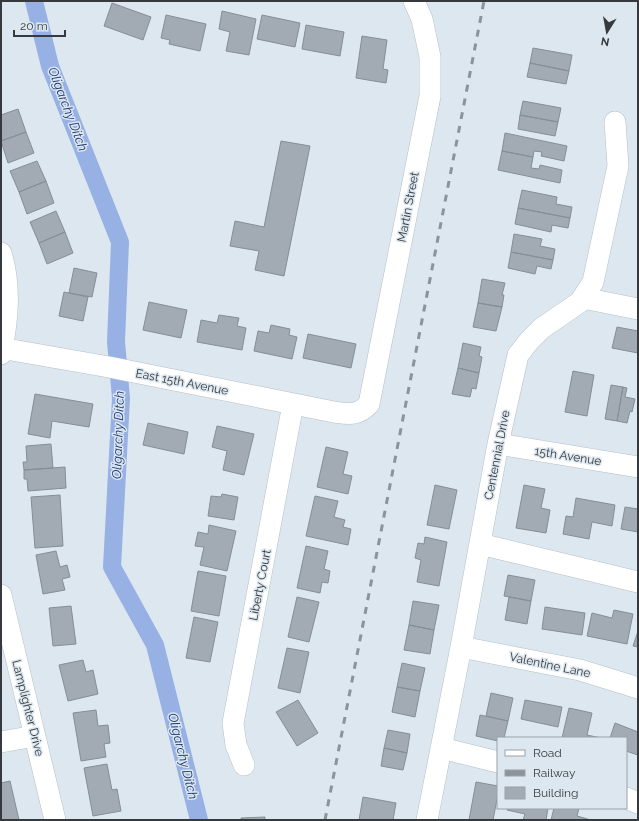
<svg xmlns="http://www.w3.org/2000/svg" width="639" height="821" viewBox="0 0 639 821" font-family="Raleway,sans-serif">
<style>
.lines{fill:none;stroke-linecap:round;stroke-linejoin:round}
.canal{stroke:#98b1e5;stroke-width:18}
.building{fill:#a2abb3;stroke:#848e96}
.minor-casing{stroke:#b5bfc7;stroke-width:22}
.minor{stroke:#fff;stroke-width:21}
.rail{stroke:#8c949a;stroke-width:3;stroke-dasharray:7 7;stroke-linecap:butt}
.labels{text-anchor:middle;dominant-baseline:central;stroke-width:3;stroke-linejoin:round;paint-order:stroke}
.street-label{font-size:12px;fill:#363a3e;stroke:#dce7ef}
.water-label{font-size:13px;font-style:italic;fill:#1e3875;stroke:#dce7ef}
</style>
<rect width="100%" height="100%" fill="#dce7ef"/>
<g class="lines">
<path class="canal" d="M34,1L50,66L120,242L116,342L121,398L112,567L155,645L199,820"/>
</g>
<path class="building" d="M112,3L151,17L143,40L104,26Z
M222,11L256,19L249,55L226,51L230,32L219,29Z
M166,15L206,24L200,51L169,44L170,40L161,38Z
M262,15L300,23L295,47L257,39Z
M306,25L344,32L340,56L302,49Z
M362,36L387,40L383,69L388,70L386,83L356,78Z
M533,48L572,55L569,71L530,63Z
M530,63L569,71L566,84L527,77Z
M523,101L561,108L558,122L520,115Z
M18,109L26,132L1,141V115Z
M520,115L558,122L555,136L518,129Z
M26,132L34,153L8,163L1,141Z
M505,133L567,146L564,161L541,156L542,152L534,151L533,157L502,151Z
M281,141L310,146L284,276L255,270L259,251L230,246L235,221L264,227Z
M502,151L533,157L531,168L539,169L540,165L562,170L560,183L498,170Z
M37,161L46,181L19,192L10,171Z
M46,181L54,203L27,214L19,192Z
M522,190L557,197L556,204L572,207L570,218L518,208Z
M518,208L570,218L568,228L552,225L551,232L515,224Z
M56,211L65,232L39,243L30,222Z
M65,232L73,253L47,264L39,243Z
M514,234L542,239L540,246L555,249L553,260L511,252Z
M511,252L553,260L551,269L537,266L535,274L508,268Z
M74,268L97,273L92,297L69,293Z
M482,279L505,283L502,295H504L502,307L478,303Z
M64,292L88,297L83,321L59,316Z
M149,302L187,310L181,338L143,330Z
M478,303L502,307L496,331L473,327Z
M219,315L239,318L237,326L246,328L242,350L197,342L201,320L217,323Z
M271,325L290,329L289,335L297,337L292,359L254,351L258,331L269,333Z
M617,327L638,331V353L612,348Z
M308,334L356,344L351,368L303,358Z
M463,343L481,347L479,356L482,357L479,373L458,368Z
M458,368L479,373L476,389L472,388L470,397L452,394Z
M573,371L594,375L587,416L565,412Z
M611,385L623,387L617,421L605,419Z
M623,387L627,388L625,397L635,399L632,412L630,411L627,423L617,421Z
M35,394L93,404L89,427L52,421L50,438L28,434Z
M148,423L188,432L184,454L143,445Z
M217,426L254,434L244,475L223,470L227,451L212,447Z
M51,444L53,468L24,470L23,462H27L26,446Z
M326,447L348,452L343,474L352,476L348,494L317,487Z
M65,467L66,488L28,491L27,479H24V470Z
M435,485L457,490L449,529L427,525Z
M524,485L545,489L541,508L550,510L546,533L516,528Z
M222,494L238,497L234,520L208,516L211,496L221,497Z
M60,495L63,546L35,548L31,497Z
M315,496L338,501L334,517L345,520L343,527L351,529L348,545L306,536Z
M576,498L615,505L612,526L592,522L589,539L563,534L566,516L573,517Z
M625,507L638,509V532L621,529Z
M209,525L236,531L227,571L200,565L204,547L195,546L198,532L208,534Z
M425,537L447,542L439,586L417,582L421,560L415,558L418,543L424,544Z
M306,546L328,551L324,569L330,571L328,583L322,582L320,593L297,588Z
M56,551L60,567L67,565L70,577L62,579L65,590L43,594L36,555Z
M198,571L226,576L219,616L191,611Z
M508,575L535,580L531,601L504,596Z
M297,597L319,602L309,642L288,637Z
M509,597L531,601L527,624L505,620Z
M413,601L439,605L434,630L409,625Z
M71,606L76,644L53,646L49,608Z
M545,607L585,613L582,635L542,629Z
M614,610L633,614L627,644L587,636L592,613L612,618Z
M194,617L218,622L210,662L186,658Z
M409,625L434,630L430,654L404,650Z
M638,631V647L633,646Z
M287,648L309,652L300,693L278,688Z
M83,660L86,672L93,670L98,694L68,701L59,665Z
M402,663L425,668L420,691L397,687Z
M397,687L420,691L415,717L392,712Z
M491,693L513,698L508,721L486,716Z
M298,700L318,733L297,746L276,712Z
M525,700L562,707L558,727L521,719Z
M569,708L592,713L587,735L601,738H562Z
M96,710L98,726L108,725L110,743L104,744L106,757L81,761L73,713Z
M480,715L508,721L504,738H498V741L476,736Z
M615,723L638,732V755L626,751V738H610Z
M388,730L410,734L407,753L384,748Z
M384,748L407,753L403,770L381,766Z
M107,764L112,790L117,789L121,811L93,816L84,768Z
M10,781L19,820H1V783Z
M476,782L498,786V794L493,820H469Z
M363,797L396,803L393,820H359Z
M508,808H548L546,820H523L525,814L507,810Z
M554,808H579L577,816L591,820H551Z
M265,817V820H241V818Z"/>
<g class="lines">
<g class="minor-casing">
<path id="minor" d="M1,253C11,286 8,320 1,354
M583,298L638,309
M1,348L109,367L334,412C349,414 358,416 369,404L430,96V57L422,19L414,1
M498,444L638,467
M480,544L638,582
M1,595L55,820
M461,647L580,670L638,688
M1,742L35,736
M441,748L498,762
M244,765L236,745L233,723L293,404
M626,798L638,803
M427,820L461,647L498,444L518,355L529,341L542,328L580,302L593,282L618,166L615,122"/>
</g>
<use href="#minor" class="minor"/>
<path class="rail" d="M325,820L484,1"/>
</g>
<g class="labels">
<g class="street-label">
<text transform="translate(408 207) rotate(-79)">Martin Street</text>
<text transform="translate(182 382) rotate(11)">East 15th Avenue</text>
<text transform="translate(497 455) rotate(-79)">Centennial Drive</text>
<text transform="translate(568 456) rotate(9)">15th Avenue</text>
<text transform="translate(260 585) rotate(-79)">Liberty Court</text>
<text transform="translate(550 665) rotate(12)">Valentine Lane</text>
<text transform="translate(28 708) rotate(76)">Lamplighter Drive</text>
</g>
<g class="water-label">
<text transform="translate(68 109) rotate(69)">Oligarchy Ditch</text>
<text transform="translate(118 435) rotate(-88)">Oligarchy Ditch</text>
<text transform="translate(183 756) rotate(76)">Oligarchy Ditch</text>
</g>
</g>
<rect width="639" height="821" fill="none" stroke="#363a3e" stroke-width="4"/>
<rect x="497" y="737" width="130" height="72" fill="#dce7ef" stroke="#9aa2a8"/>
<rect x="505" y="750" width="20" height="6" fill="#ffffff" stroke="#9aa2a8"/>
<text x="533" y="757" font-size="12" fill="#363a3e">Road</text>
<rect x="505" y="770" width="20" height="6" fill="#8c949a" stroke="#9aa2a8"/>
<text x="533" y="777" font-size="12" fill="#363a3e">Railway</text>
<rect x="505" y="787" width="20" height="12" fill="#a2abb3" stroke="#9aa2a8"/>
<text x="533" y="797" font-size="12" fill="#363a3e">Building</text>
<g transform="translate(607 32) rotate(191)" stroke="#dce7ef" stroke-width="3" paint-order="stroke">
<path d="M0-3L7 15L0 10L-7 15Z" fill="#363a3e"/>
<text y="-6" font-size="11" font-weight="bold" text-anchor="middle" fill="#363a3e">N</text>
</g>
<path d="M14 30v6h51v-6" fill="none" stroke="#363a3e" stroke-width="2"/>
<text x="20" y="30" font-size="12" fill="#363a3e" stroke="#dce7ef" stroke-width="3" paint-order="stroke">20 m</text>
</svg>
